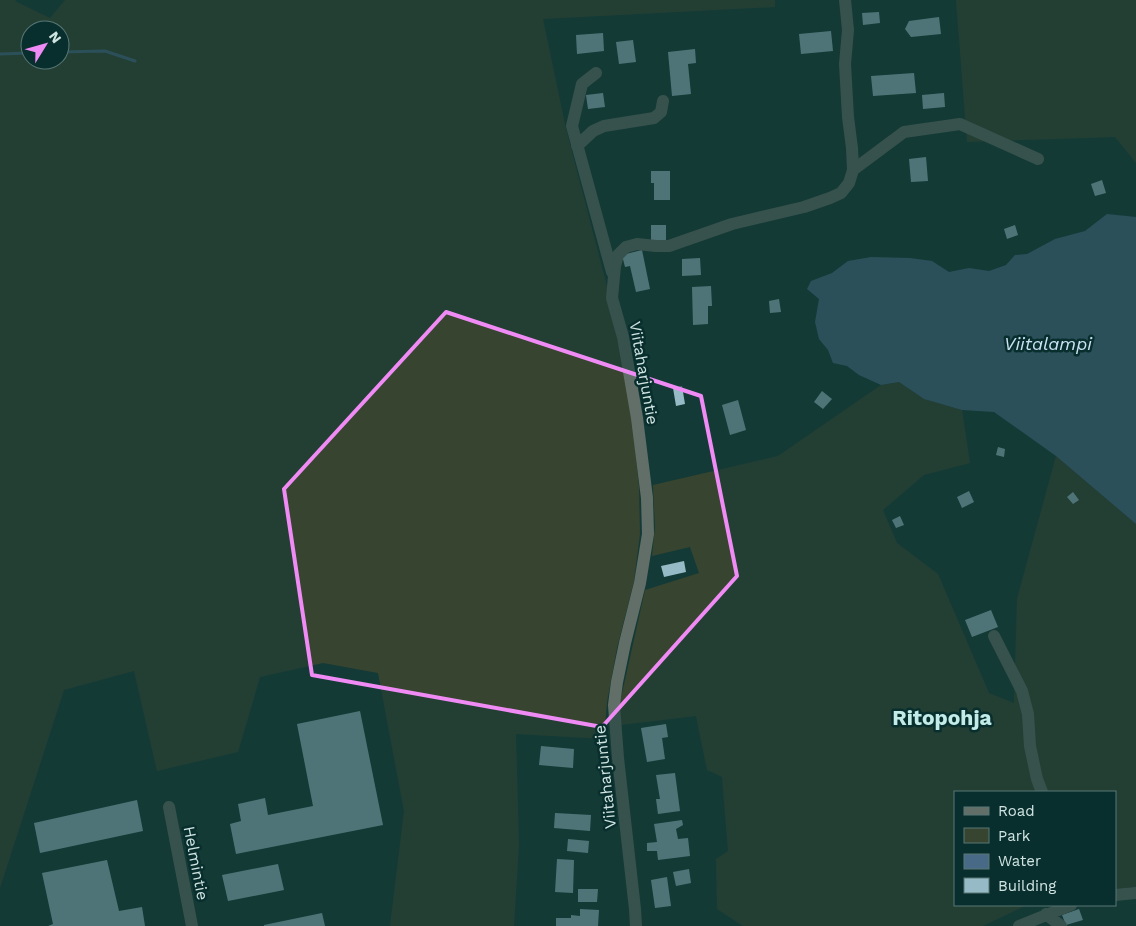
<svg xmlns="http://www.w3.org/2000/svg" width="1136" height="926" viewBox="0 0 1136 926" font-family="'Work Sans',sans-serif">
<style>
.green{fill:#374530;fill-rule:evenodd}
.water{fill:#486a86}
.lines{fill:none;stroke-linecap:round;stroke-linejoin:round}
.stream{stroke:#486a86;stroke-width:3}
.building{fill:#96bbc6}
.minor{stroke:#626f68;stroke-width:12}
.marked{fill:none;stroke:#f08bf5;stroke-width:4;stroke-linejoin:round}
.labels{text-anchor:middle;dominant-baseline:central;stroke-width:5;stroke-linejoin:round;paint-order:stroke}
.street-label{font-size:16px;fill:#d0e4e2;stroke:#082f2d}
.water-label{font-size:18px;font-style:italic;fill:#cce3f6;stroke:#082f2d}
.district-label{font-size:21px;font-weight:bold;fill:#c3ece9;stroke:#082f2d}
</style>
<rect width="100%" height="100%" fill="#143a37"/>
<path class="green" d="M0,0H15L17,2L50,18L65,0H775V7L543,19L566,129L614,313L632,415L639,487L640,534L634,581L617,648L607,702L604,739L516,734L519,845L514,926H390L404,811L378,673L323,663L260,677L238,752L157,771L134,671L64,690L0,888ZM30,30H60V60H30Z
M956,0H1136V163L1115,137L967,142Z
M899,382L924,399L962,410L970,463L924,475L883,510L897,543L938,574L989,693L1014,703L1017,599L1056,456L1136,524V887L1115,889V792H955V905H1027L983,926H743L717,909L716,859L728,851L722,777L707,770L696,716L621,725L619,707L645,590L699,573L690,547L652,556L655,527L653,485L778,456L881,385Z"/>
<path class="water" d="M1107,214L1136,217V524L1056,456L994,412L962,410L924,399L899,382L881,385L859,375L847,366L833,363L828,350L819,339L815,322L819,299L807,289L811,281L832,273L848,261L871,257L910,258L932,261L949,272L969,268L989,271L1006,265L1015,255L1027,254L1055,239L1085,231Z"/>
<g class="lines">
<path class="stream" d="M60,52L105,51L135,61
M0,54L30,53"/>
</g>
<path class="building" d="M879,12L880,23L863,25L862,13Z
M939,17L941,34L911,37L905,29L909,21Z
M831,31L833,51L801,54L799,34Z
M603,33L604,51L577,54L576,35Z
M633,40L636,62L619,64L616,42Z
M695,49L696,63L688,64L691,94L672,96L668,52Z
M914,73L916,93L873,96L871,76Z
M603,93L605,107L588,109L586,95Z
M944,93L945,107L923,109L922,95Z
M926,157L928,181L911,182L909,159Z
M651,171H670V200H654V183H651Z
M1102,180L1106,193L1095,196L1091,184Z
M651,225H666V242L651,241Z
M1015,225L1018,235L1007,239L1004,229Z
M642,250L650,289L636,292L630,266L625,267L622,255Z
M700,258L701,275L682,276V259Z
M711,286L712,306H708V324L693,325L692,287Z
M779,299L781,312L770,313L769,301Z
M682,386L685,404L676,406L673,388Z
M822,391L832,399L823,409L814,402Z
M738,400L746,430L730,435L722,405Z
M998,447L1005,449L1004,457L996,455Z
M969,491L974,502L962,508L957,497Z
M1073,492L1079,500L1073,504L1067,497Z
M900,516L904,525L896,528L892,520Z
M684,561L686,572L664,577L661,566Z
M991,610L998,627L972,637L965,620Z
M360,711L383,825L236,854L230,824L241,821L238,804L265,798L268,815L313,806L297,724Z
M666,724L668,737L662,738L665,759L647,762L641,728Z
M541,746L574,749L573,768L539,765Z
M675,773L680,811L658,814L656,799H660L656,775Z
M137,800L143,831L40,853L34,823Z
M555,813L591,815L590,831L554,828Z
M682,820L683,825L676,829L678,839L688,838L690,856L658,860L657,851H647V843L657,842L654,824Z
M568,839L589,841L588,853L567,851Z
M557,859L574,860L573,893L555,892Z
M107,860L119,911L142,907L145,926H48L53,924L42,873Z
M278,864L284,890L228,901L222,875Z
M689,869L691,883L676,886L673,872Z
M667,877L671,906L655,908L651,880Z
M578,889H598L597,902H578Z
M580,909L599,910L598,926H556V918H571V915L580,916Z
M1079,909L1083,920L1066,925L1062,915Z
M322,913L325,926H264V925Z"/>
<g class="lines">
<path class="minor" d="M596,73L582,84L572,126L612,272
M577,146L593,131L604,126L654,118L661,112L663,101
M853,170L904,132L960,124L1038,159
M994,636L1022,691L1028,714L1030,746L1037,779L1042,792
M169,807L192,926
M1115,895L1136,893
M1046,914L1061,926
M636,926L635,909L618,758L614,705L617,682L625,643L640,583L648,534L647,498L637,418L623,337L612,298L615,266L618,255L626,247L637,244L656,246H669L732,224L804,207L830,198L841,193L849,183L853,170L852,148L848,117L845,64L848,30L845,0
M1019,926L1071,905"/>
</g>
<path d="M0 0H1136V926H0ZM446,312L701,396L737,576L602,727L312,675L284,489Z" fill="#143a37" fill-opacity=".55" fill-rule="evenodd"/>
<path class="marked" d="M446,312L701,396L737,576L602,727L312,675L284,489Z"/>
<g class="labels">
<g class="street-label">
<text transform="translate(644 373) rotate(80)">Viitaharjuntie</text>
<text transform="translate(605 777) rotate(-96)">Viitaharjuntie</text>
<text transform="translate(196 863) rotate(79)">Helmintie</text>
</g>
<g class="water-label">
<text x="1048" y="343">Viitalampi</text>
</g>
<g class="district-label">
<text x="942" y="717">Ritopohja</text>
</g>
</g>
<rect x="954" y="791" width="162" height="115" fill="#082f2d" stroke="#587775"/>
<rect x="964" y="807" width="25" height="8" fill="#626f68" stroke="#587775"/>
<text x="998" y="816" font-size="15" fill="#d0e4e2">Road</text>
<rect x="964" y="828" width="25" height="15" fill="#374530" stroke="#587775"/>
<text x="998" y="841" font-size="15" fill="#d0e4e2">Park</text>
<rect x="964" y="854" width="25" height="15" fill="#486a86" stroke="#587775"/>
<text x="998" y="866" font-size="15" fill="#d0e4e2">Water</text>
<rect x="964" y="878" width="25" height="15" fill="#96bbc6" stroke="#587775"/>
<text x="998" y="891" font-size="15" fill="#d0e4e2">Building</text>
<g transform="translate(45 45) rotate(53)"><circle r="24" fill="#082f2d" stroke="#587775"/>
<path d="M0-4L9 19L0 12L-9 19Z" fill="#f08bf5"/>
<text y="-8" font-size="14" font-weight="bold" text-anchor="middle" fill="#d0e4e2">N</text>
</g>
</svg>
